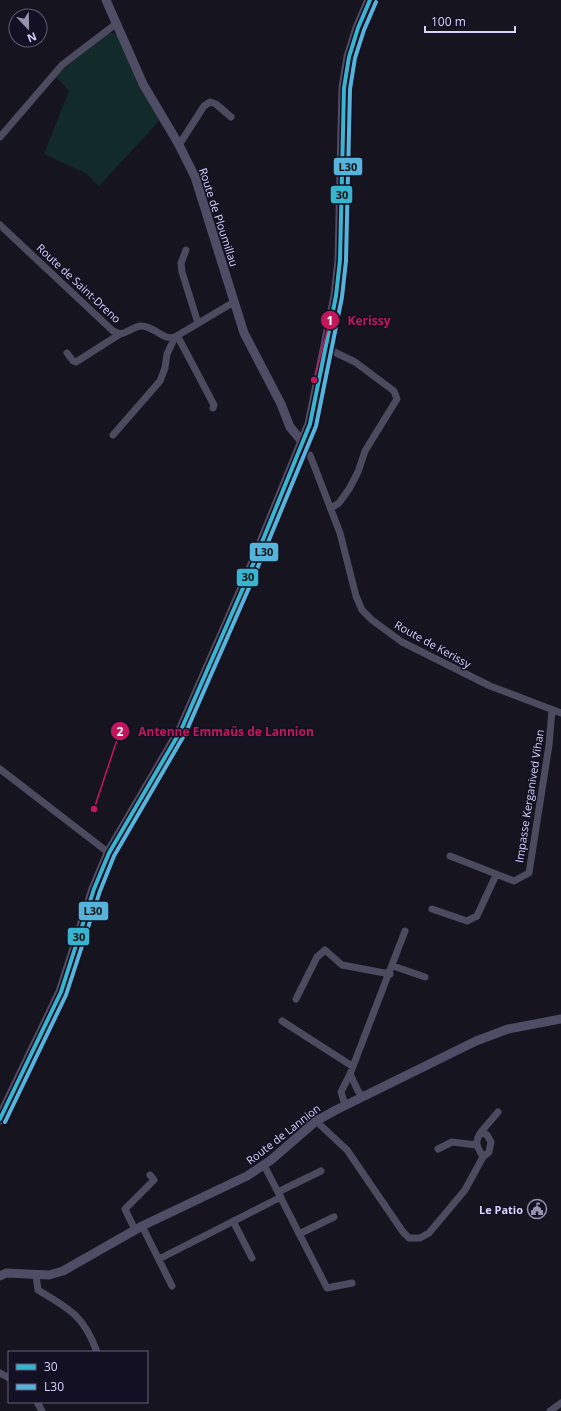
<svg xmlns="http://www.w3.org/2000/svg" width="561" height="1411" viewBox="0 0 561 1411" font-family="'Open Sans',sans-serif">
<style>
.green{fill:#132a2a}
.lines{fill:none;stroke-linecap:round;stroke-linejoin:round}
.street{stroke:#4b4a5f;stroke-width:7}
.secondary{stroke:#4e4d65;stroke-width:9}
.primary{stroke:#534b63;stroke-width:11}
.bus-1-casing{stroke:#131023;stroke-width:7}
.bus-2-casing{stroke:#131023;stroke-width:7}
.bus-1{stroke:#39b4cf;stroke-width:4}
.bus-2{stroke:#56b4db;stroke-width:4}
.labels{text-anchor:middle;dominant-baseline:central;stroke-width:3;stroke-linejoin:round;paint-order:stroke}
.street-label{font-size:11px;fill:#d9d4fc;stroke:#131023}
.poi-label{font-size:11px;font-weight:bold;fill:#d9d4fc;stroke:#131023;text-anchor:end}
.leader{fill:none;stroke:#c2185b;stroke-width:1.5}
.callout-dot{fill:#c2185b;stroke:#131023;stroke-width:1.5}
.mark-label{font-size:12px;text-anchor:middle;font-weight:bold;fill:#fff}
.callout-label{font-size:12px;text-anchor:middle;font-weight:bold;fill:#c2185b;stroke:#131023;stroke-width:3;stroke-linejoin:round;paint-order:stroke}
.line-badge{stroke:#131023;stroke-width:1.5}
.pale-badge-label{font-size:11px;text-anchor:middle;font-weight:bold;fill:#111}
</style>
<rect width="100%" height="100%" fill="#16141f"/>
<path class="green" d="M109,32L118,35L138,84L160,120L99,186L87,174L44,154L69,91L55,76Z"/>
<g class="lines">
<path class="street" d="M0,137L62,65L117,23
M179,145L204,106L210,102L216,104L231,117
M0,225L113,331L120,334C127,333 134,327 140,326C154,325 162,341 175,337L234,302
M186,250L181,263L182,272L198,323
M178,337L214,405L213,408
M326,348L355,362L394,391L397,399L365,451L358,472L349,489L339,503L331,508
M67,353L73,361L76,362L120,334
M113,435L160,381L165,368L167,354L175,337
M310,455L340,533L356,596L362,610L372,620L402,642L490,686L561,713
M0,769L109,853
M450,856L514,881L529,873L549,745L552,710
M432,909L467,921L477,916L496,875
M393,966L425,977
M296,999L317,957L325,950L342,965L390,974
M282,1021L352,1066
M350,1074L358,1091L363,1097
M345,1105L341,1092L350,1074L405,931
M316,1121L347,1150L403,1232L409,1238H420L429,1233L465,1190L483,1157
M481,1132L487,1135L491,1142L489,1152L483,1157C477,1147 474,1142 481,1132Z
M481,1132L498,1112
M438,1149L452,1142L476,1145
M264,1165L327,1288L352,1283
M278,1192L321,1171
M233,1221L252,1258
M142,1226L172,1286
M135,1230L125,1209L154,1180L150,1175
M299,1234L334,1217
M159,1259L281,1197
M36,1275L38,1290C70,1309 84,1316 97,1352
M0,1373L9,1378
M37,1402L42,1411
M550,1411L561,1403"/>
<path class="secondary" d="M106,0L143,84L178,143L195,177L244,333L281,404L290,427L300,439L305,440
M0,1276L6,1273L49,1275L63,1271L142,1226L247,1176L271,1160L316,1121L336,1110L476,1041L508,1029L561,1019"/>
<path class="primary" d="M0,1119L61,992L94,889L109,853L181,730L192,705L247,579L310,424L336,296L340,260L344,88L349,57L358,28L370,0"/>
<g class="bus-1-casing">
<path id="bus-1" d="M0,1119L61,992L94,889L109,853L181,730L247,579L310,424L336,296L340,260L344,88L349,57L358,28L370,0"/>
</g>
<g class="bus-2-casing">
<path id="bus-2" d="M5,1122L66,995L100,891L114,856L186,732L252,581L316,426L342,297L346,261L350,89L355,58L364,30L376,2"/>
</g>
<use href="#bus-1" class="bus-1"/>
<use href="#bus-2" class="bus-2"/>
</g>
<defs>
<g id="civic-ring" transform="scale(1)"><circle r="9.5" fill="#131023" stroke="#9591af" stroke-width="1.5"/><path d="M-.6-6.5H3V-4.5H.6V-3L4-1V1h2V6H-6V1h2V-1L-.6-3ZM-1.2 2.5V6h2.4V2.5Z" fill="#9591af"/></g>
</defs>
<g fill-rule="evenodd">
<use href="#civic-ring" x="537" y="1209"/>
</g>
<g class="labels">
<g class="street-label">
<text transform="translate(219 217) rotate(72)">Route de Ploumillau</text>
<text transform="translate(79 283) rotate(43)">Route de Saint-Dreno</text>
<text transform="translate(433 644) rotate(29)">Route de Kerissy</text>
<text transform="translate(529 796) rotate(-81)">Impasse Kerganived Vihan</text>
<text transform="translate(283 1134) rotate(-38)">Route de Lannion</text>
</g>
<g class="poi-label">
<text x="523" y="1209">Le Patio</text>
</g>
</g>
<path class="leader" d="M314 380L330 320M94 809L120 731"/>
<g class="callout-dot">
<circle cx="314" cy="380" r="4"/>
<circle cx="94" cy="809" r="4"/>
<circle cx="330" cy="320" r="10"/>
<circle cx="120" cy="731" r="10"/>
</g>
<g class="mark-label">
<text x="330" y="325">1</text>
<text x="120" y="736">2</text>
</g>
<g class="callout-label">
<text x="369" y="325">Kerissy</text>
<text x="226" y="736">Antenne Emmaüs de Lannion</text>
</g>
<g class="line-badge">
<rect x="333" y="157" width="30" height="19" rx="4" fill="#56b4db"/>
<rect x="330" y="185" width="23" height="19" rx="4" fill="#39b4cf"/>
<rect x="249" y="542" width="30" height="20" rx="4" fill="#56b4db"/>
<rect x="236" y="568" width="23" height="19" rx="4" fill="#39b4cf"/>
<rect x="78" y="901" width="31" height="20" rx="4" fill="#56b4db"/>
<rect x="67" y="927" width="23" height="19" rx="4" fill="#39b4cf"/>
</g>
<g class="pale-badge-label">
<text x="348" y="171">L30</text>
<text x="342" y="199">30</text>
<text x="264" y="556">L30</text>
<text x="248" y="581">30</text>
<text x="93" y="915">L30</text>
<text x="79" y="941">30</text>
</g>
<rect x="8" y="1351" width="140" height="52" fill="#131023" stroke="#625e7a"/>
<rect x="16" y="1364" width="20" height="6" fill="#39b4cf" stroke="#625e7a"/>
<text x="44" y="1371" font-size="12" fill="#d9d4fc">30</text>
<rect x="16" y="1384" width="20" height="6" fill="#56b4db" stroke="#625e7a"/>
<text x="44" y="1391" font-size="12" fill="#d9d4fc">L30</text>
<g transform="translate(28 28) rotate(158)"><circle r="19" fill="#131023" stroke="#625e7a"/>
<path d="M0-3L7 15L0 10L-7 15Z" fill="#9591af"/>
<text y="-6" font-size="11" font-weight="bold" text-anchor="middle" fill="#d9d4fc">N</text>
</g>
<path d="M425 26v6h90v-6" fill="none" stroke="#d9d4fc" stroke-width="2"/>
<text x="431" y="26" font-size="12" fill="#d9d4fc" stroke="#131023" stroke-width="3" paint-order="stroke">100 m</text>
</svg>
